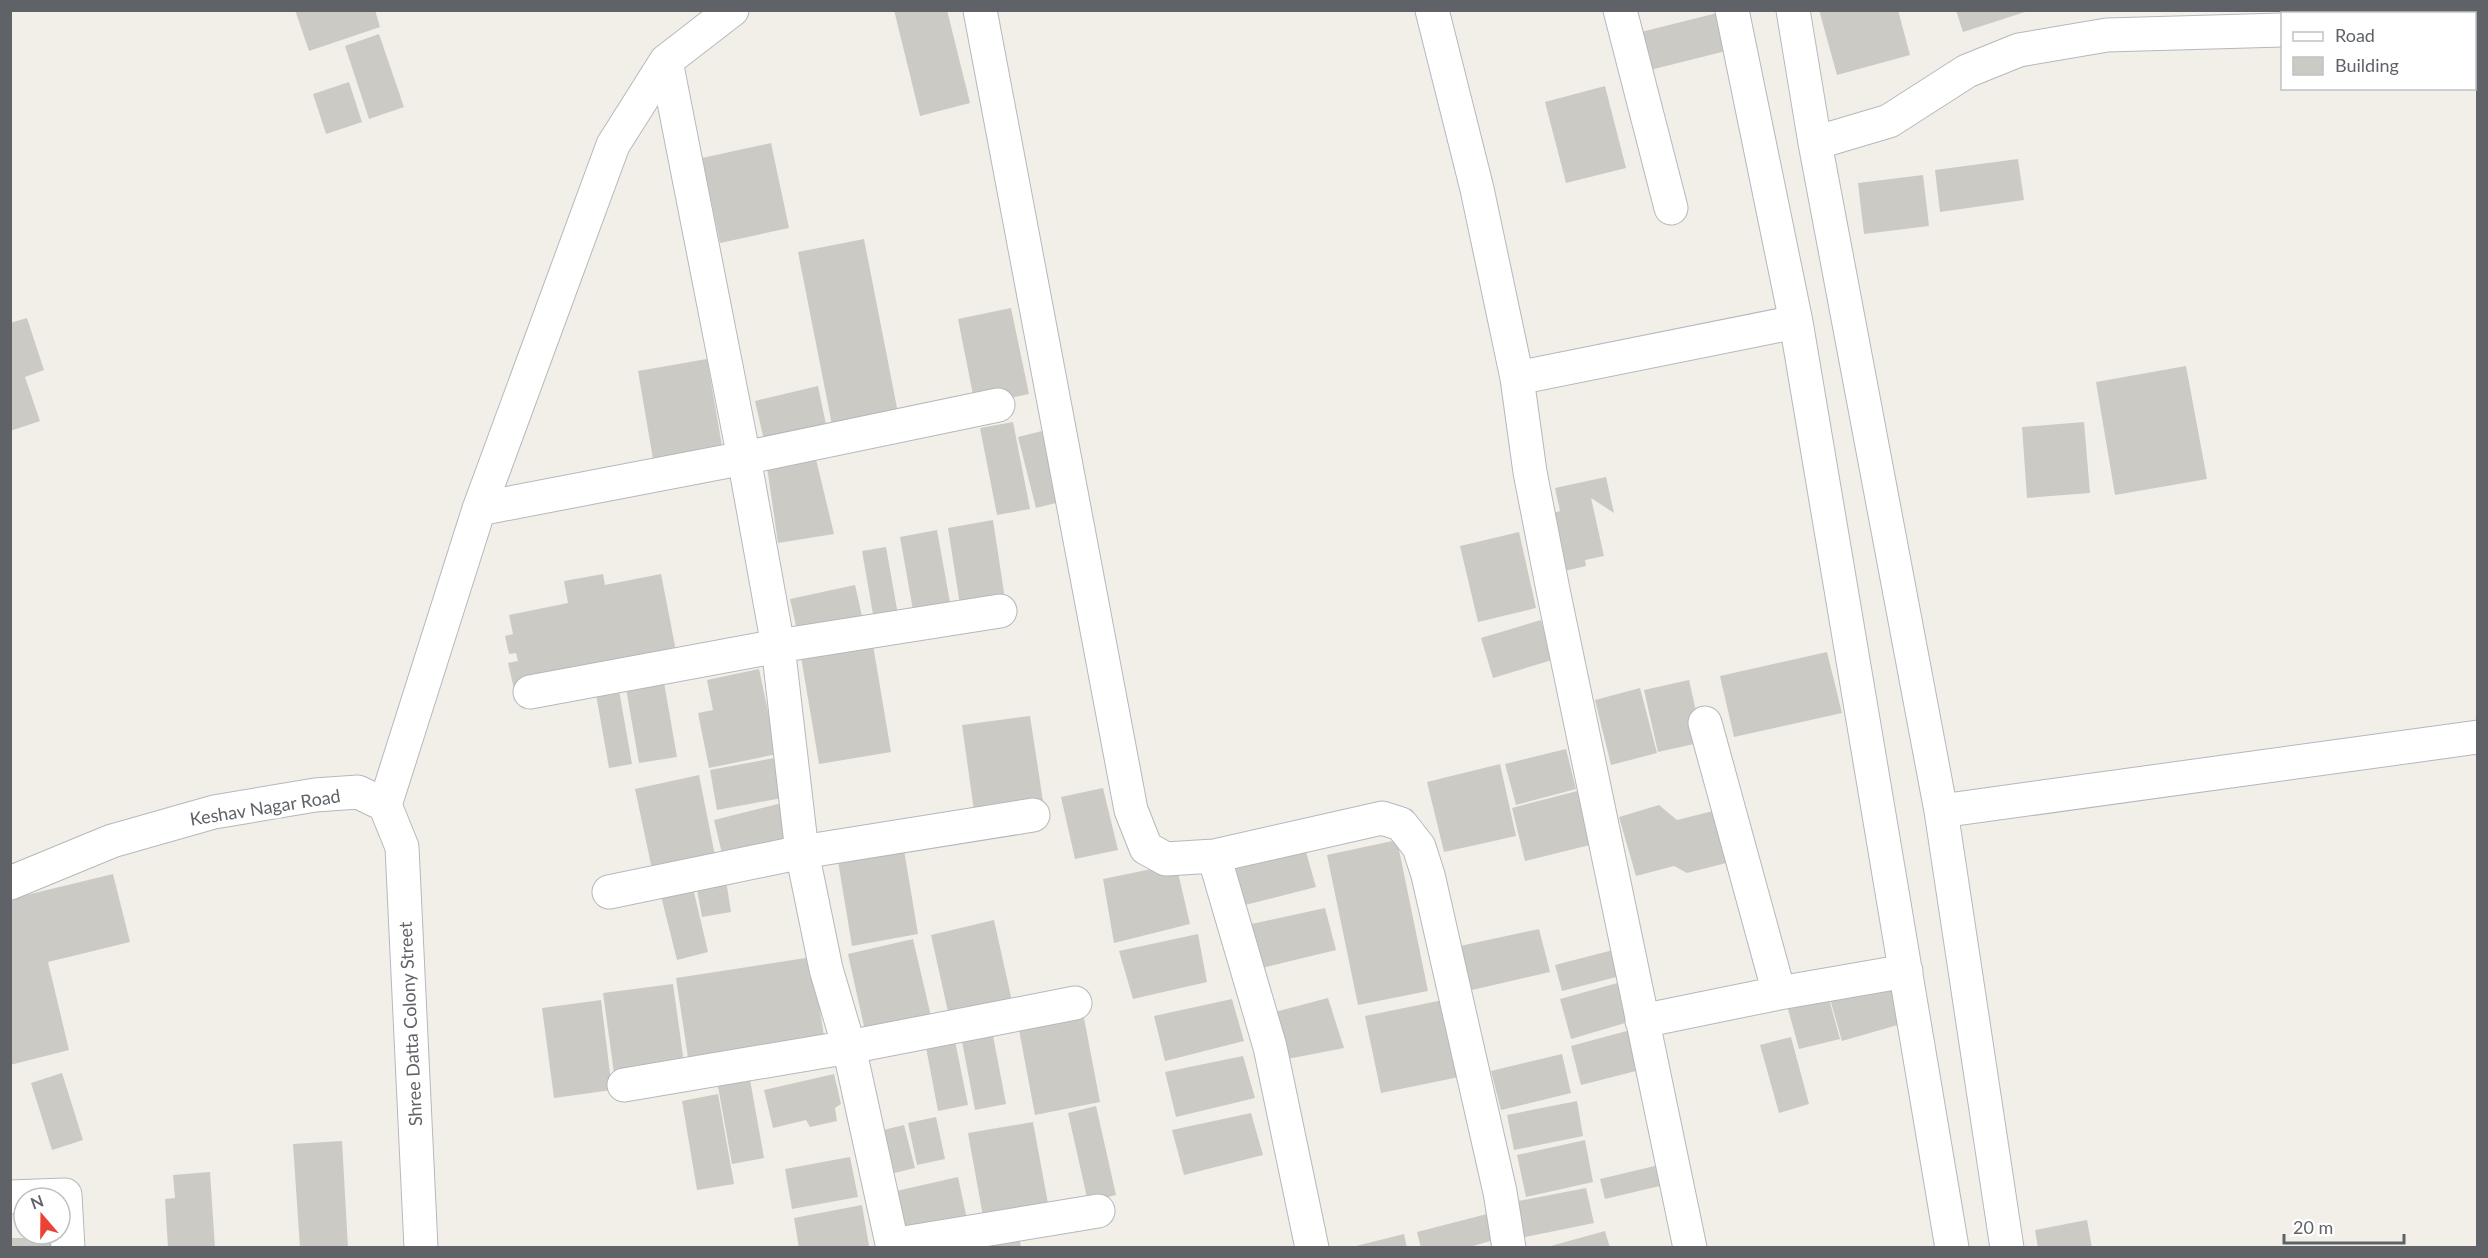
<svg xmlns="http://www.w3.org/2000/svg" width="2488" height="1258" viewBox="0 0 2488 1258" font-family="Lato,sans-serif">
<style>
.building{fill:#cccac5}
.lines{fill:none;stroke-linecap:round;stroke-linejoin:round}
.minor-casing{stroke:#b5b8bc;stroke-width:35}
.minor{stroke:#fff;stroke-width:33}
.labels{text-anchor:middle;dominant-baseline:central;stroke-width:6;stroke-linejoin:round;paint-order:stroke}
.street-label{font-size:18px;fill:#5f6368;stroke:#fff}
</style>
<rect width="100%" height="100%" fill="#f1efe8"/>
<path class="building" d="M295,10H375L380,27L309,51Z
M894,10H947L970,103L920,116Z
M1819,10H1898L1910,55L1837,75Z
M1956,10H2028V11L1963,32Z
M1721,12L1730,50L1646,71L1637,33Z
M379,34L404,107L369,119L345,46Z
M349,82L362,122L326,134L313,94Z
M1605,86L1626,168L1566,183L1545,102Z
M771,143L789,228L720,243L702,158Z
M2018,159L2024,200L1940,212L1935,170Z
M1923,175L1929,226L1864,234L1858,183Z
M864,239L899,418L833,430L798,252Z
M1011,308L1029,394L975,405L958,319Z
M27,318L44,370L25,377L40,421L10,431V323Z
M707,359L722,446L653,459L638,371Z
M2186,366L2207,479L2115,495L2096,382Z
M818,386L828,434L766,449L755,401Z
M1013,422L1030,509L997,515L980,428Z
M2084,422L2090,493L2027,498L2022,427Z
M1042,431L1060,502L1036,508L1018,437Z
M815,455L834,534L778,543L767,467Z
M1606,477L1614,513L1591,498L1604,556L1585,560L1586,566L1560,572L1547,515L1560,511L1555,488Z
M993,520L1005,599L960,605L948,528Z
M937,530L951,608L914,616L900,537Z
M1519,532L1536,608L1478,622L1460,546Z
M886,547L898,615L874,620L862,551Z
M603,574L605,585L661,574L677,656L514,689L508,663L518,661L516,653L509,654L505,636L513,634L509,615L568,603L564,581Z
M855,585L864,625L799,639L790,599Z
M1541,620L1552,660L1493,678L1481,638Z
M873,645L891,752L819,764L801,657Z
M1827,652L1842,713L1734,737L1720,676Z
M759,669L777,754L709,768L698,713L713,710L707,680Z
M662,671L677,757L639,763L624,677Z
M617,679L632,764L609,768L594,683Z
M1689,680L1703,742L1658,752L1644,690Z
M1640,688L1657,753L1611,765L1595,700Z
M1030,716L1043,801L974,811L962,725Z
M1566,749L1576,789L1516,805L1505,764Z
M780,757L787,797L717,810L710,770Z
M1500,764L1516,836L1444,852L1427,782Z
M699,775L716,861L653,874L635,789Z
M1103,788L1118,850L1075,859L1061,797Z
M1581,790L1594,844L1525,861L1512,808Z
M782,803L791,841L723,858L714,820Z
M1659,805L1677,820L1717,810L1730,862L1687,873L1674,866L1636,876L1619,817Z
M1397,840L1428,991L1358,1005L1327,855Z
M903,844L918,934L852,946L837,855Z
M1304,845L1316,887L1237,907L1226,862Z
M1176,864L1190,924L1114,943L1103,879Z
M113,874L130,942L48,962L69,1050L10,1065V899Z
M725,874L731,912L702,917L695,879Z
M692,884L708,952L677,960L660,892Z
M1325,908L1336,950L1258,969L1247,925Z
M994,920L1013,1006L950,1021L931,935Z
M1539,929L1550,972L1472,990L1460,946Z
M1198,934L1207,982L1133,999L1119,951Z
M913,939L933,1025L867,1040L848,954Z
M1617,949L1624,975L1562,991L1555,965Z
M812,957L825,1043L689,1064L676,978Z
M1894,973L1908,1022L1842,1041L1828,992Z
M1621,982L1632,1021L1571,1039L1560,999Z
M673,984L684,1063L614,1073L603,993Z
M1328,998L1344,1048L1282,1060L1271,1013Z
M1232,999L1244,1041L1165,1061L1154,1016Z
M1829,999L1840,1039L1799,1049L1788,1009Z
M601,1000L612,1090L554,1098L542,1008Z
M1443,1000L1459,1077L1381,1093L1365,1016Z
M1084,1018L1100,1102L1035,1115L1019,1030Z
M991,1025L1006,1104L975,1110L960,1031Z
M1634,1029L1644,1069L1581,1085L1571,1046Z
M953,1031L968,1105L938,1111L924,1037Z
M1791,1037L1809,1104L1779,1113L1760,1045Z
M1562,1054L1571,1093L1501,1110L1491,1071Z
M1243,1056L1255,1098L1176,1117L1165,1072Z
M62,1073L83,1140L52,1150L31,1083Z
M749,1074L764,1158L732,1164L717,1081Z
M834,1074L841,1104L835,1108L837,1121L810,1127L806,1120L773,1128L764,1090Z
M718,1094L734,1184L697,1190L682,1101Z
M1577,1101L1583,1136L1514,1150L1507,1115Z
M1096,1106L1116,1195L1088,1202L1068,1113Z
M1251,1113L1263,1155L1184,1175L1172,1130Z
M936,1117L945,1159L917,1165L908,1123Z
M1033,1122L1049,1209L984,1222L968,1133Z
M904,1125L915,1168L886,1175L875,1132Z
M1585,1140L1593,1182L1526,1197L1517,1155Z
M342,1141L348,1248H300L293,1144Z
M850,1157L858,1197L792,1209L785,1169Z
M1663,1164L1668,1184L1605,1199L1600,1179Z
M210,1172L215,1248H168L165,1199L175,1198L173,1175Z
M958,1177L968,1224L902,1238L892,1192Z
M1586,1188L1594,1223L1520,1238L1513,1202Z
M862,1205L869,1246L799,1248L794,1218Z
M1487,1214L1494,1240L1466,1248H1421L1417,1232Z
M2087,1220L2092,1248H2038L2035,1230Z
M1605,1231L1610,1248H1547V1247Z
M1404,1234L1407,1248H1352V1247Z
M10,1238H53L54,1248H10Z
M1020,1241L1021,1248H989V1246Z"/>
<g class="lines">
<g class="minor-casing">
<path id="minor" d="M980,10L1131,810L1146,848L1166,859L1214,856L1382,818L1401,824L1419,847L1428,875L1500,1192L1509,1248
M1432,10L1477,189L1517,378L1530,472L1553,590L1690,1248
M1620,10L1671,208
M1732,10L1796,322L1952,1248
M1793,10L1815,143L1941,811L2007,1248
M2474,23H2478
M666,61L744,458L778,646L802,852L826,969L849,1047L893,1248
M1815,143L1889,121L1967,71L2019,50L2107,35L2282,30
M1517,378L1796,322
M479,509L744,458L998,405
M530,692L778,646L1000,611
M1705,723L1779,993
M385,805L479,509L613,145L666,61L732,10
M385,805L402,847L421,1248
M1941,811L2478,737
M1214,856L1270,1047L1312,1248
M10,883L112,841L214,812L315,795L358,792L385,805
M609,892L802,852L1033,815
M1642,1021L1779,993L1906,971
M624,1085L849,1047L1075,1003
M10,1197L65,1195L68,1248
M892,1245L1098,1211"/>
</g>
<use href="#minor" class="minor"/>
</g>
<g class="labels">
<g class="street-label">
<text transform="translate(265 807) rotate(-9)">Keshav Nagar Road</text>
<text transform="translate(410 1024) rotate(-93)">Shree Datta Colony Street</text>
</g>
</g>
<rect width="2488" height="1258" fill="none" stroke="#5f6368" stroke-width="24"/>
<rect x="2281" y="12" width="195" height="78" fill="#ffffff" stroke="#bfc1c3" stroke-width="1.5"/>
<rect x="2293" y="32" width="30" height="9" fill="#ffffff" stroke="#bfc1c3" stroke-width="1.5"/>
<text x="2335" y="42" font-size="18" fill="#5f6368">Road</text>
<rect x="2293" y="57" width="30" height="18" fill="#cccac5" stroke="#bfc1c3" stroke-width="1.5"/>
<text x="2335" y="72" font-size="18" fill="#5f6368">Building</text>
<g transform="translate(42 1216) rotate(340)"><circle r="28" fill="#ffffff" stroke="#bfc1c3" stroke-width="1.5"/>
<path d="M0-4.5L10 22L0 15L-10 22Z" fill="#ea4335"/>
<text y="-9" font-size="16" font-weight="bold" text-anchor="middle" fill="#5f6368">N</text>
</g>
<path d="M2284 1234v9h120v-9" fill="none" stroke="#5f6368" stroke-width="3"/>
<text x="2293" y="1234" font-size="18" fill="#5f6368" stroke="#ffffff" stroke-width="4.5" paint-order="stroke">20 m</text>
</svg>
